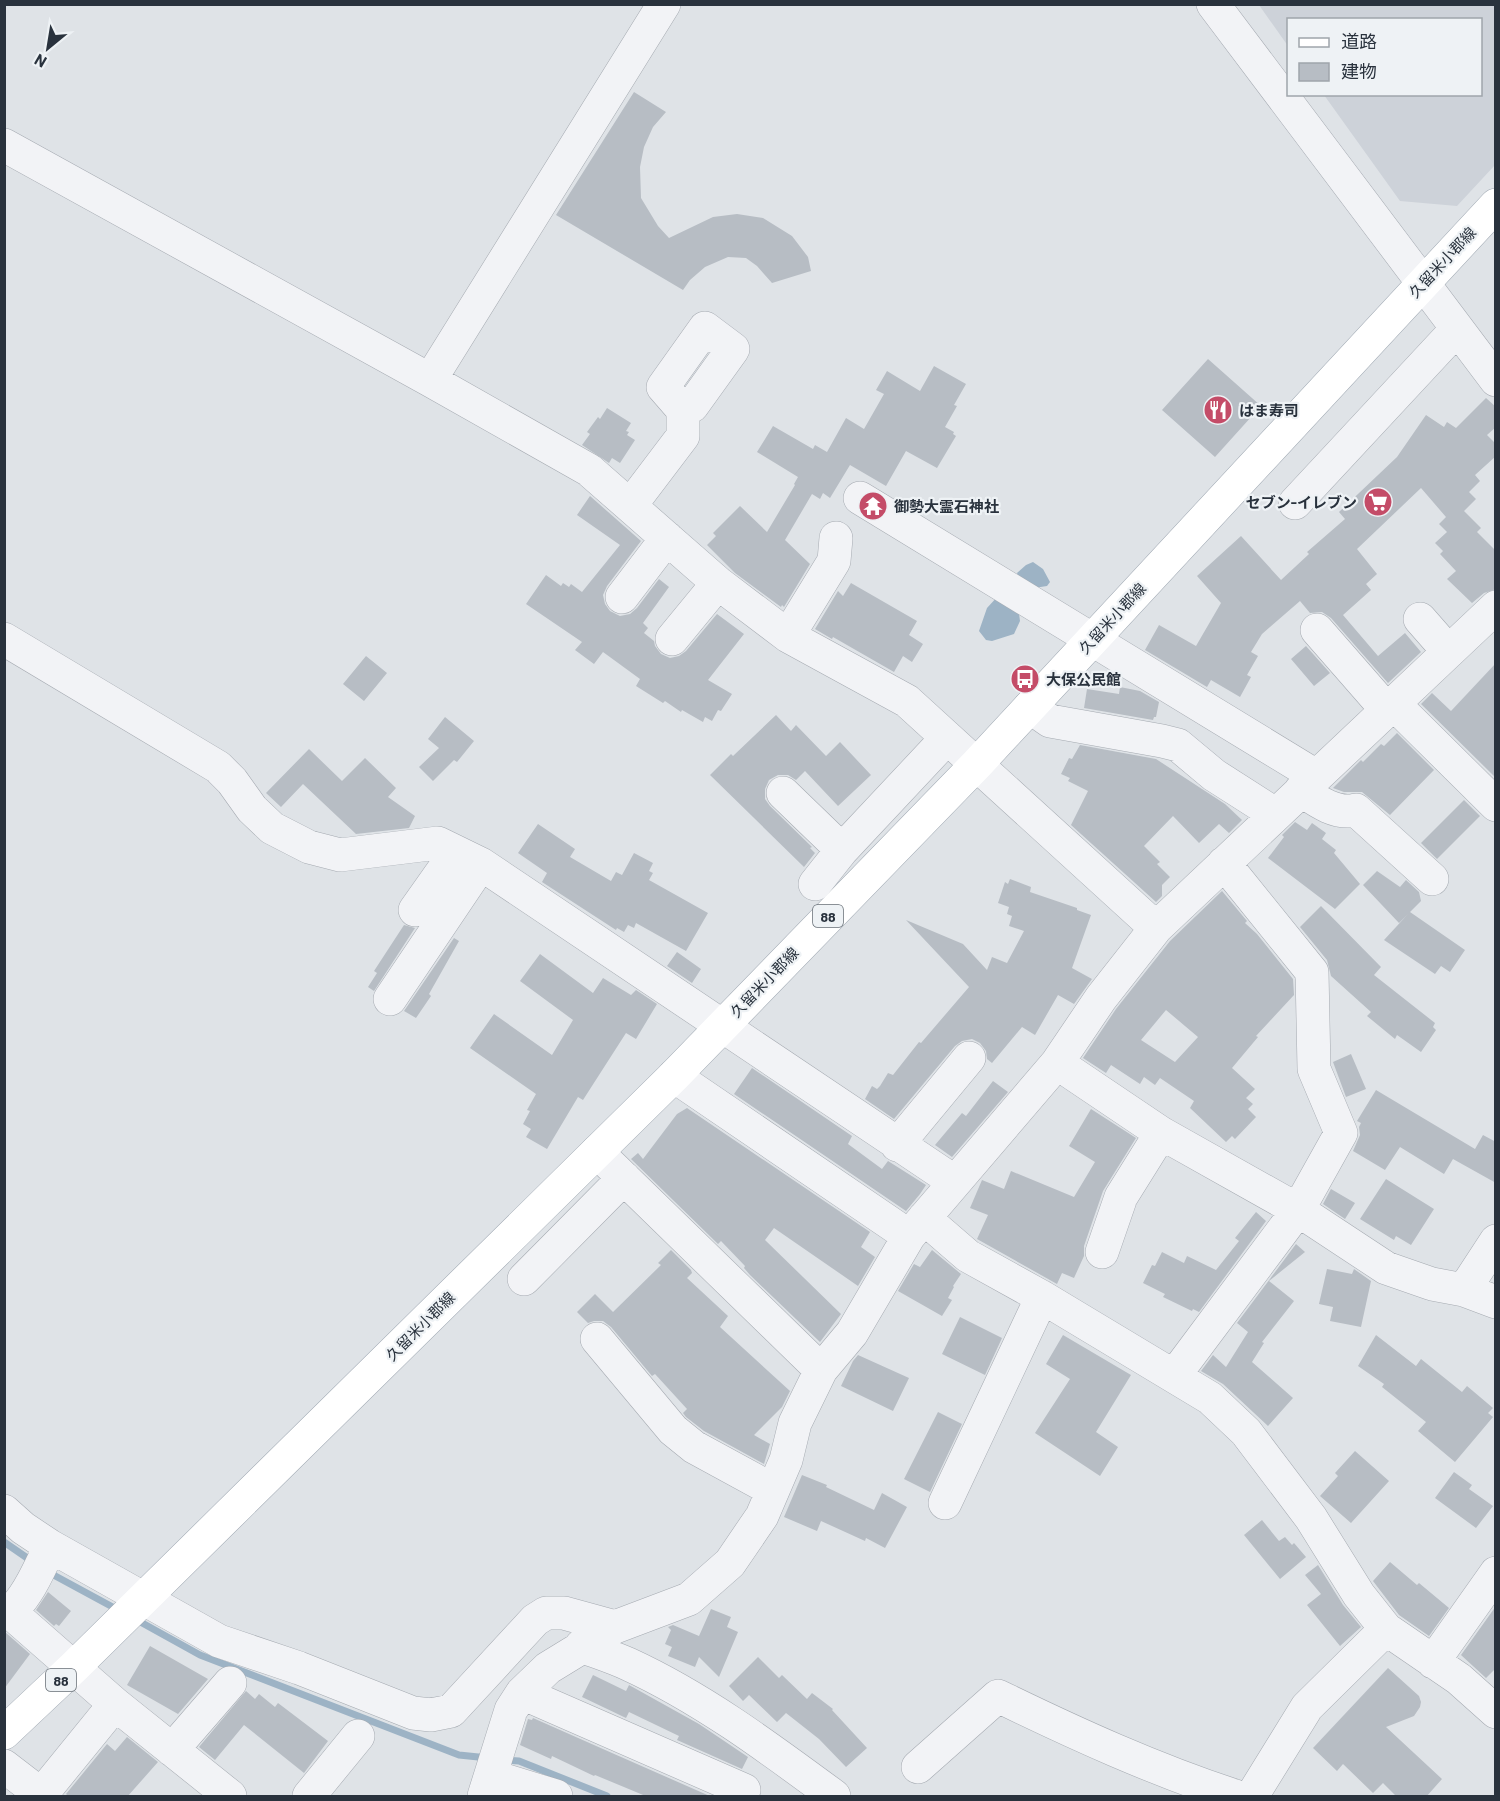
<svg xmlns="http://www.w3.org/2000/svg" width="1500" height="1801" viewBox="0 0 1500 1801" font-family="Barlow,'Noto Sans JP',sans-serif">
<style>
.built{fill:#cdd2d9}
.water{fill:#9db3c5}
.lines{fill:none;stroke-linecap:round;stroke-linejoin:round}
.stream{stroke:#9db3c5;stroke-width:7}
.building{fill:#b7bdc4;fill-rule:evenodd}
.minor-casing{stroke:#a5aab1;stroke-width:34}
.major-casing{stroke:#9fa8b2;stroke-width:34}
.minor{stroke:#f2f3f6;stroke-width:33}
.major{stroke:#fff;stroke-width:33}
.labels{text-anchor:middle;dominant-baseline:central;stroke-width:4.5;stroke-linejoin:round;paint-order:stroke}
.shield{fill:#eef2f5;stroke:#646c74;stroke-width:1.5}
.shield-label{font-size:14px;font-weight:bold;fill:#29323d}
.street-label{font-size:15px;fill:#29323d;stroke:#eef2f5}
.poi-label{font-size:15px;font-weight:bold;fill:#29323d;stroke:#eef2f5;text-anchor:start}
</style>
<rect width="100%" height="100%" fill="#dfe3e7"/>
<path class="built" d="M1259,5H1495V165L1457,206L1400,201L1324,95L1480,94V20H1288V46Z"/>
<path class="water" d="M1033,562L1043,569L1050,582L1047,586L1034,588L1021,584L1017,573L1026,565Z
M998,596L1018,606L1020,621L1014,634L992,641L986,640L979,631L987,608Z"/>
<g class="lines">
<path class="stream" d="M4,1542L33,1562
M48,1572L120,1611
M135,1619L200,1655L459,1755L488,1758
M505,1760L519,1761L607,1796"/>
</g>
<path class="building" d="M634,92L666,112L653,127L644,147L640,167L641,198L658,226L669,238L713,217L737,214L763,218L792,236L808,257L811,271L772,283L757,266L746,258L728,257L705,267L690,280L683,290L556,215Z
M1208,359L1261,406L1215,457L1162,410Z
M934,366L966,384L954,405L957,406L945,427L954,432L953,434L956,436L937,468L906,451L886,486L850,465L830,498L823,493L820,499L812,494L785,540L810,564L784,607L782,605L781,607L735,573L707,545L716,536L713,533L740,506L767,532L795,485L794,484L798,477L757,452L773,426L813,449L815,445L827,452L846,418L864,429L884,394L876,390L887,371L920,391Z
M1486,398L1496,407V427L1487,435L1496,444V456L1475,475L1480,481L1469,492L1476,499L1464,511L1481,528L1477,532L1496,551V589L1484,593L1472,603L1447,579L1456,571L1440,554L1443,551L1435,543L1447,532L1439,524L1446,517L1421,488L1357,549L1377,574L1366,584L1371,590L1343,615L1378,656L1405,633L1421,652L1388,683L1331,618L1322,612L1310,613L1300,601L1262,634L1251,652L1258,656L1247,675L1251,677L1240,697L1211,680L1207,687L1145,650L1159,625L1196,646L1221,603L1197,576L1241,536L1281,580L1309,554L1307,552L1345,519L1339,512L1397,457L1426,415L1444,427L1447,422L1456,428Z
M607,408L631,423L626,431L629,432L627,435L635,440L620,463L612,458L609,463L582,445L590,434L587,432L598,417L600,419Z
M590,496L641,541L607,586L603,595L605,604L610,611L620,616L630,614L637,608L659,579L669,587L643,623L648,628L644,633L654,641L655,646L661,654L670,658L679,656L686,651L717,614L744,634L708,680L732,694L721,711L718,710L712,721L705,717L703,722L682,710L681,712L665,701L663,703L636,686L640,679L603,652L594,664L575,650L582,642L526,604L546,575L561,586L563,583L569,587L571,584L582,592L620,545L577,515Z
M851,583L917,621L909,635L923,644L912,662L903,656L894,672L833,637L832,639L815,629L838,591L843,596Z
M1306,646L1330,673L1314,686L1291,659Z
M366,656L387,673L364,701L343,684Z
M1496,663V778L1421,704L1432,693L1451,711Z
M1120,687L1140,691L1159,702L1156,717H1154L1153,720L1084,708L1087,689L1119,694Z
M776,715L791,731L796,725L826,756L840,742L871,775L838,806L805,771L796,780L788,775H778L769,780L765,789V799L770,806L812,847L810,848L815,853L804,867L710,775L731,754L733,756Z
M445,717L474,741L457,762L454,760L433,781L419,767L439,748L428,739Z
M1397,733L1434,770L1390,815L1362,792H1344L1333,788L1361,760L1363,762L1381,744L1384,746Z
M1080,745L1156,759L1225,804L1242,820L1229,833L1219,824L1199,843L1173,816L1144,846L1160,862L1157,864L1170,877L1162,885V896L1156,902L1071,825L1088,791L1068,781L1070,778L1061,774L1069,758L1072,759Z
M309,749L342,781L365,758L396,788L388,797L415,816L409,828L356,834L303,784L281,807L266,793Z
M1464,800L1480,816L1437,859L1421,843Z
M1295,822L1307,830L1312,823L1326,833L1322,839L1336,850L1334,853L1360,884L1335,909L1268,858L1284,837L1282,835Z
M538,824L575,849L570,857L611,881L616,872L622,875L634,853L653,863L649,871L653,873L649,880L708,913L686,951L636,923L634,928L628,925L624,932L617,928L616,930L542,882L547,873L518,853Z
M1377,871L1400,887L1406,880L1419,892L1421,901L1410,912L1465,950L1450,972L1441,966L1435,974L1384,940L1408,914L1399,923L1363,885Z
M1010,879L1031,887L1030,892L1077,908V910L1091,915L1072,968L1092,979L1074,1004L1058,995L1035,1035L1022,1027L992,1063L987,1059L986,1051L980,1043L972,1039L962,1041L955,1046L894,1119L865,1099L872,1086L877,1089L880,1086L888,1073L893,1075L919,1042L921,1043L969,987L906,920L963,944L987,970L992,957L1007,963L1024,931L1009,926L1012,916L1007,914L1009,907L998,903L1005,882L1008,884Z
M1222,891L1247,921L1245,923L1257,934L1293,979L1294,995L1256,1036L1258,1037L1232,1068L1255,1089L1246,1098L1253,1104L1248,1109L1256,1117L1235,1139L1232,1136L1226,1142L1190,1108L1194,1101L1160,1078L1155,1085L1144,1077L1140,1084L1111,1065L1106,1073L1083,1058L1116,1009L1170,941ZM1166,1010L1198,1037L1175,1062L1141,1040Z
M1321,906L1381,967L1374,975L1435,1023L1433,1027L1436,1030L1421,1052L1397,1035L1395,1039L1367,1016L1371,1012L1331,976L1327,960L1300,927Z
M404,925L415,928L374,991L368,987L377,973L374,971Z
M454,938L459,941L429,994L431,996L416,1018L404,1011Z
M677,952L701,969L692,983L667,966Z
M540,954L593,993L603,978L631,995L636,990L657,1004L636,1039L626,1033L583,1100L578,1097L547,1149L526,1137L531,1129L523,1124L530,1111L527,1110L536,1094L470,1048L494,1014L552,1055L573,1020L520,981Z
M1351,1054L1366,1089L1346,1097L1333,1062Z
M752,1068L852,1136L848,1144L882,1169L888,1161L926,1185L920,1194L906,1211L734,1094Z
M993,1081L1008,1092L952,1157L935,1145L962,1113L966,1116Z
M1376,1090L1475,1149L1483,1135L1496,1142V1183L1453,1159L1444,1174L1400,1147L1385,1170L1353,1151L1360,1135L1359,1127L1361,1123L1357,1121Z
M687,1108L870,1232L861,1247L875,1257L858,1286L774,1228L765,1240L841,1314L820,1342L750,1275L744,1268L745,1266L721,1241L718,1244L631,1159L638,1153L643,1159L677,1114Z
M1091,1109L1136,1138L1103,1191L1084,1246V1256L1074,1278L1062,1273L1057,1284L977,1239L988,1215L970,1208L982,1180L1004,1189L1011,1171L1074,1197L1095,1162L1069,1146Z
M1386,1179L1434,1209L1411,1245L1396,1236L1394,1240L1360,1219Z
M1331,1189L1355,1203L1345,1219L1323,1204Z
M1256,1212L1266,1221L1199,1312L1193,1309L1192,1311L1163,1297L1165,1294L1143,1283L1152,1265L1155,1266L1162,1252L1184,1263L1187,1256L1216,1270L1239,1241L1235,1238Z
M1296,1244L1305,1252L1269,1281L1294,1301L1262,1342L1264,1343L1252,1362L1293,1398L1268,1426L1223,1384L1201,1371L1213,1355L1226,1367L1248,1332L1237,1323Z
M671,1250L691,1270L692,1273L687,1278L728,1316L720,1327L790,1391L782,1407L754,1435L770,1444L764,1464L704,1431L686,1417L683,1413L687,1409L655,1374L652,1376L611,1327L603,1321H594L588,1323L577,1312L595,1294L613,1312L661,1265L658,1263Z
M932,1250L961,1274L953,1286L954,1287L948,1298L952,1300L942,1316L898,1291L914,1264L920,1267Z
M1327,1269L1352,1274L1354,1269L1371,1281L1361,1327L1330,1321L1333,1307L1319,1304Z
M960,1317L1002,1338L985,1375L942,1354Z
M1063,1335L1131,1375L1096,1432L1118,1447L1100,1476L1035,1433L1070,1379L1046,1364Z
M1376,1335L1416,1366L1421,1359L1462,1392L1467,1386L1493,1408L1488,1413L1493,1417L1455,1462L1418,1431L1426,1422L1382,1387L1384,1384L1358,1366Z
M858,1355L909,1378L893,1411L841,1386L853,1361Z
M938,1412L962,1424L930,1492L904,1479Z
M1355,1451L1389,1481L1351,1523L1320,1496L1338,1476L1335,1473Z
M1454,1472L1472,1485L1469,1489L1493,1506L1476,1528L1435,1498Z
M802,1475L827,1485L826,1487L874,1510L882,1493L907,1507L885,1548L866,1538L865,1541L821,1521L817,1531L784,1517Z
M1262,1520L1279,1541L1285,1537L1292,1545L1294,1543L1306,1557L1280,1579L1244,1535Z
M1390,1562L1417,1585L1419,1583L1449,1608L1429,1636L1399,1615L1373,1581Z
M1318,1565L1343,1605L1361,1627L1340,1646L1307,1605L1321,1594L1305,1575Z
M48,1592L71,1611L59,1626L56,1624L54,1626L36,1610Z
M1496,1606V1668L1486,1678L1461,1655Z
M711,1609L731,1617L727,1627L738,1632L719,1677L699,1657L695,1667L668,1656L672,1647L665,1644L671,1630L668,1627L673,1625L699,1636Z
M5,1632L30,1654L4,1689V1633Z
M150,1646L208,1679L178,1714L127,1685Z
M758,1657L779,1678L782,1675L807,1699L812,1693L833,1709L832,1710L867,1748L846,1767L819,1739L786,1713L777,1722L749,1695L743,1701L729,1686Z
M1388,1668L1419,1696L1421,1702L1420,1707L1414,1716L1386,1727L1442,1779L1426,1797H1397L1383,1783L1373,1793L1343,1764L1337,1771L1313,1748Z
M593,1675L626,1691L629,1685L699,1724L748,1757L742,1769L677,1740L679,1736L629,1712L626,1718L582,1697Z
M246,1691L255,1699L259,1694L275,1707L278,1703L328,1741L304,1773L244,1725L215,1760L199,1747Z
M533,1718L612,1753L712,1797H648L595,1775L594,1776L552,1756L551,1759L520,1745L528,1719L532,1720Z
M127,1737L158,1762L127,1797H69L66,1794L107,1744L115,1751Z"/>
<g class="lines">
<g class="minor-casing">
<path id="minor" d="M1213,4L1496,380
M4,145L430,380L589,470L718,583L788,636L907,701L1156,928
M430,380L664,4
M860,498L1316,776
M1295,503L1456,330
M630,506L683,436V410L663,387L705,328L733,349L692,406L683,410
M622,597L667,538
M1420,619L1448,651
M1317,630L1386,709
M788,636L834,561L836,538
M4,639L218,767L232,781L252,809L272,828L309,847L340,855L438,843L481,864L955,1182
M672,639L718,583
M1393,703L1496,805
M1030,707L1050,721L1162,741L1178,745L1214,775L1275,814
M1301,790C1317,801 1336,815 1356,810L1432,879
M783,793L842,850L947,738
M815,884L842,850
M415,910L456,852
M390,999L481,864
M1057,1063L1161,1133L1298,1210L1386,1268L1432,1284L1464,1290L1496,1302
M674,1076L909,1236
M897,1145L969,1058
M597,1152L821,1370
M924,1218L968,1256L1042,1297L1210,1398L1246,1432L1311,1518L1359,1595L1386,1629L1459,1679L1496,1712
M1102,1252L1121,1197L1161,1133
M524,1279L624,1178
M1464,1290L1496,1241
M597,1339L673,1430L694,1447L773,1490
M1174,1376L1298,1210L1341,1133L1314,1069L1312,972L1224,863
M945,1503L1042,1297
M4,1511L23,1528L50,1546L219,1641L299,1668L413,1713L431,1715L451,1711L535,1620L546,1613H564L615,1627
M10,1612L115,1704L230,1796
M4,1614C23,1608 42,1564 50,1546
M581,1646C597,1652 613,1657 628,1664C702,1698 769,1748 834,1796
M1433,1662L1496,1573
M522,1693L744,1790
M172,1750L230,1683
M4,1766L43,1796
M918,1767L998,1696C1076,1734 1153,1769 1235,1796
M491,1776L556,1796
M41,1795L115,1704
M309,1796L358,1736
M484,1796L511,1710L522,1693L548,1668L615,1627L689,1599L730,1563L762,1516L786,1460L795,1423L821,1370L852,1333L909,1236L1057,1063L1101,998L1156,928L1496,607
M1252,1796L1307,1707L1386,1629"/>
</g>
<g class="major-casing">
<path id="major" d="M4,1733L74,1667L674,1076L977,764L1496,205"/>
</g>
<use href="#minor" class="minor"/>
<use href="#major" class="major"/>
</g>
<defs>
<g id="restaurant-disc" transform="scale(1.5)"><circle r="9.5" fill="#c44c68" stroke="#eef2f5"/><path d="M-5-6h1v4h1v-4h1v4h1v-4h1v5L-1.5 .5V6h-2V.5L-5-1ZM5-6V6H3V1.5H1.5Q1.5-4 5-6Z" fill="#fff"/></g>
<g id="supermarket-disc" transform="scale(1.5)"><circle r="9.5" fill="#c44c68" stroke="#eef2f5"/><path d="M-6-5.5h2.5l.6 2H6L4.5 2H-2.5L-4.4-4H-6ZM-1.5 3.2a1.3 1.3 0 1 0 .1 0ZM3 3.2a1.3 1.3 0 1 0 .1 0Z" fill="#fff"/></g>
<g id="temple-disc" transform="scale(1.5)"><circle r="9.5" fill="#c44c68" stroke="#eef2f5"/><path d="M0-6L5-2H3V0L6.5 2.5H4V6H1.5V3h-3V6H-4V2.5H-6.5L-3 0V-2H-5Z" fill="#fff"/></g>
<g id="bus-disc" transform="scale(1.5)"><circle r="9.5" fill="#c44c68" stroke="#eef2f5"/><path d="M-5-6H5V4H4V6H2V4H-2V6H-4V4H-5ZM-3.5-4V0h7V-4ZM-3.5 1.2v1.5H-2V1.2ZM2 1.2v1.5H3.5V1.2Z" fill="#fff"/></g>
</defs>
<g fill-rule="evenodd">
<use href="#restaurant-disc" x="1218" y="410"/>
<use href="#supermarket-disc" x="1378" y="502"/>
<use href="#temple-disc" x="873" y="506"/>
<use href="#bus-disc" x="1025" y="679"/>
</g>
<g class="labels">
<g class="shield">
<rect x="813" y="905" width="30" height="22" rx="4.5"/>
<rect x="46" y="1669" width="30" height="22" rx="4.5"/>
</g>
<g class="shield-label">
<text x="828" y="916">88</text>
<text x="61" y="1680">88</text>
</g>
<g class="street-label">
<text transform="translate(1442 262) rotate(-47)">久留米小郡線</text>
<text transform="translate(1112 618) rotate(-47)">久留米小郡線</text>
<text transform="translate(764 982) rotate(-46)">久留米小郡線</text>
<text transform="translate(420 1326) rotate(-45)">久留米小郡線</text>
</g>
<g class="poi-label">
<text x="1239" y="410">はま寿司</text>
<text x="1357" y="502" text-anchor="end">セブン-イレブン</text>
<text x="894" y="506">御勢大霊石神社</text>
<text x="1046" y="679">大保公民館</text>
</g>
</g>
<rect width="1500" height="1801" fill="none" stroke="#29323d" stroke-width="12"/>
<rect x="1287" y="18" width="195" height="78" fill="#eef2f5" stroke="#9fa5ab" stroke-width="1.5"/>
<rect x="1299" y="38" width="30" height="9" fill="#ffffff" stroke="#9fa5ab" stroke-width="1.5"/>
<text x="1341" y="48" font-size="18" fill="#29323d">道路</text>
<rect x="1299" y="63" width="30" height="18" fill="#b7bdc4" stroke="#9fa5ab" stroke-width="1.5"/>
<text x="1341" y="78" font-size="18" fill="#29323d">建物</text>
<g transform="translate(48 48) rotate(210)" stroke="#eef2f5" stroke-width="4.5" paint-order="stroke">
<path d="M0-4.5L10 22L0 15L-10 22Z" fill="#29323d"/>
<text y="-9" font-size="16" font-weight="bold" text-anchor="middle" fill="#29323d">N</text>
</g>
</svg>
